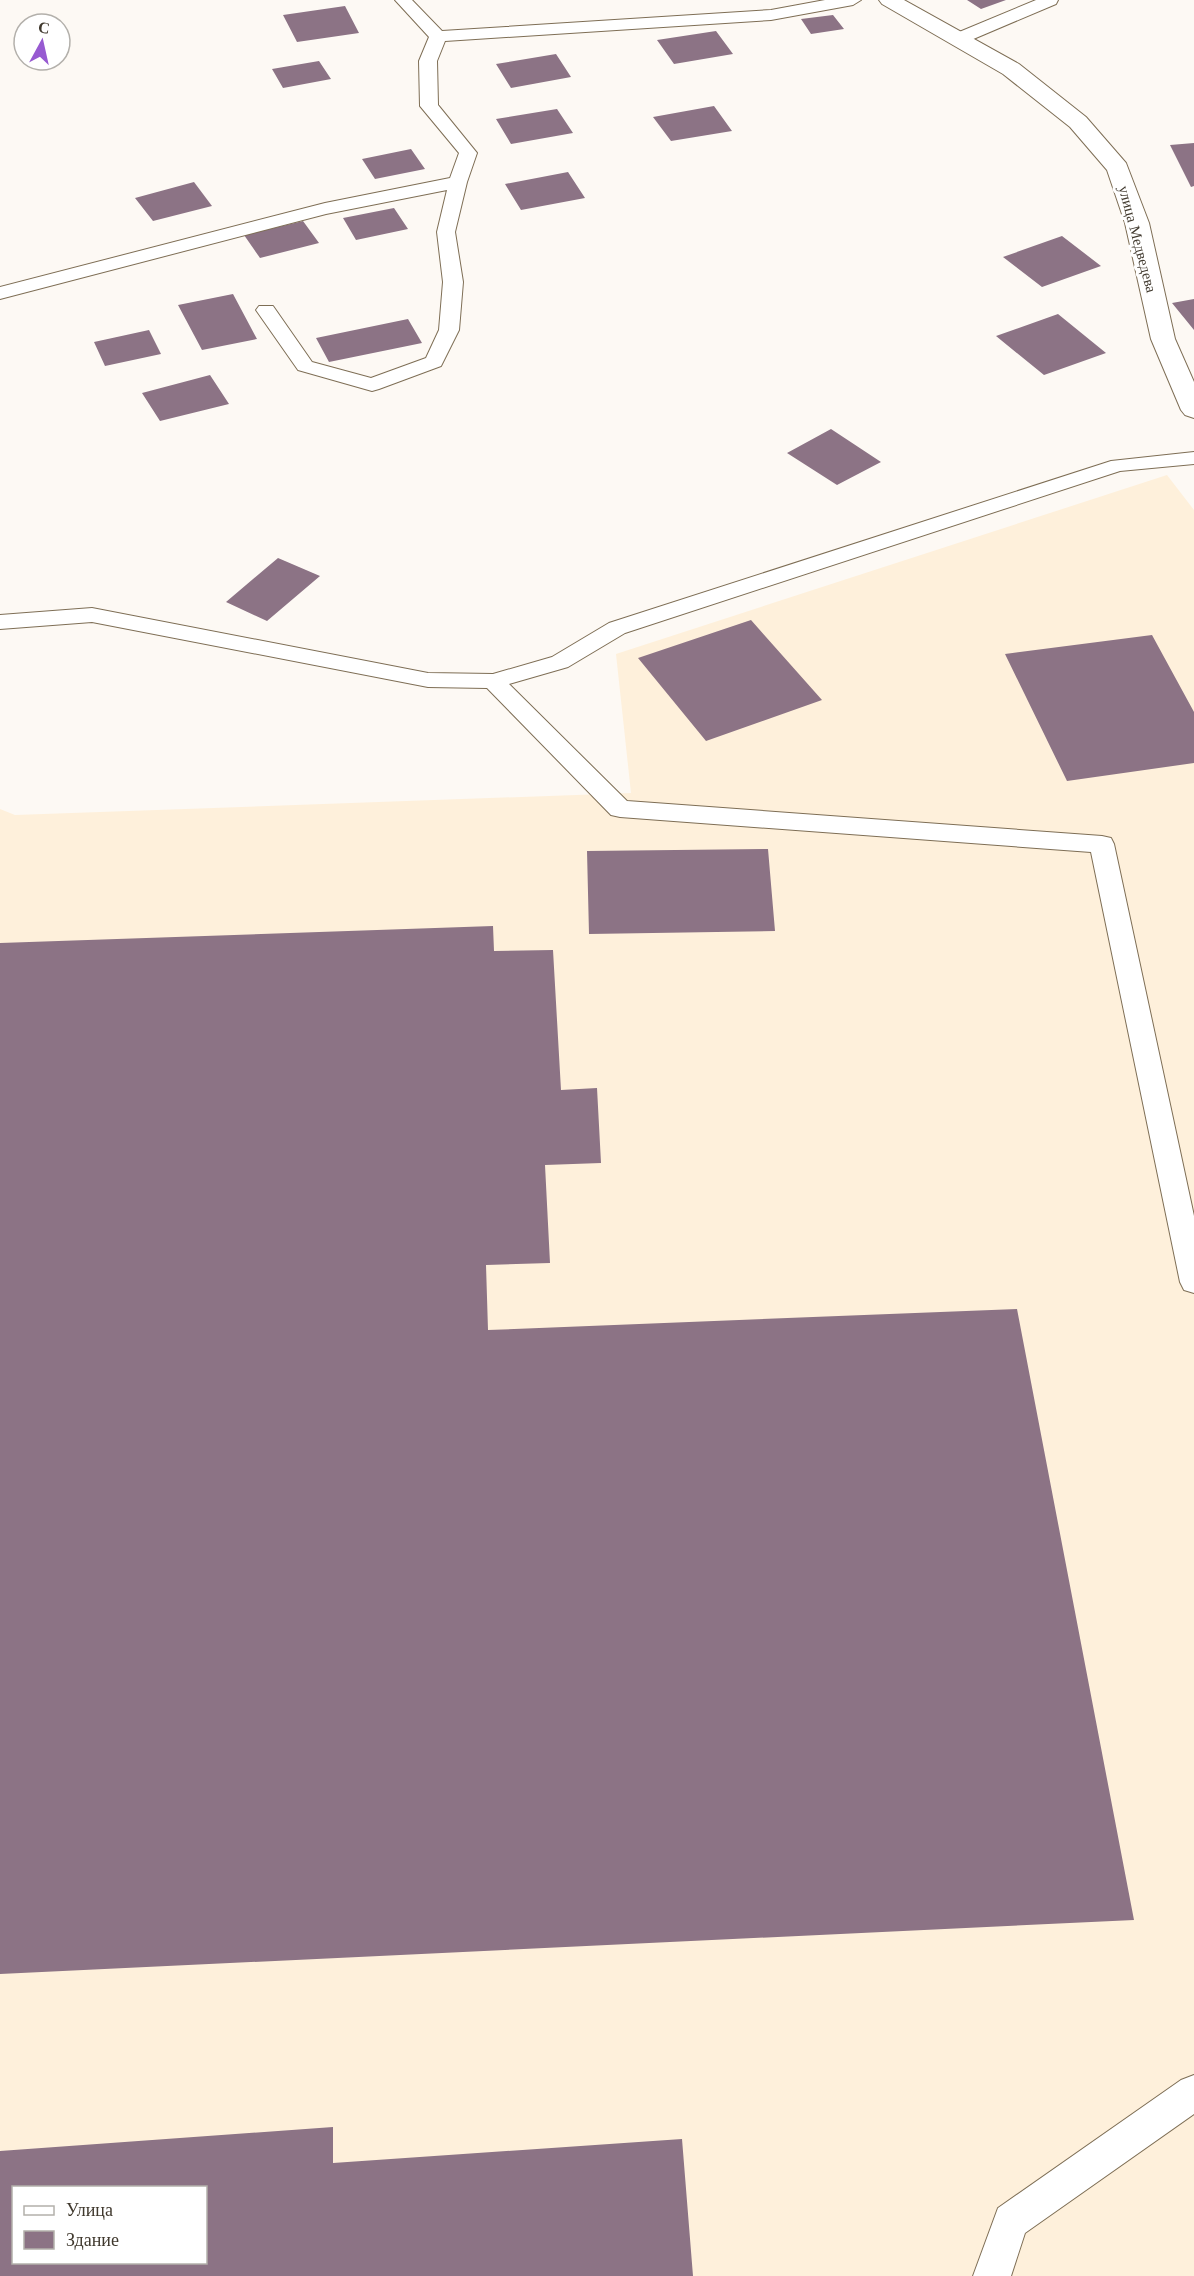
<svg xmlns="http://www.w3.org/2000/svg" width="1194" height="2276" viewBox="0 0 1194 2276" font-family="'Libre Baskerville',serif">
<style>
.built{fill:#fef0db;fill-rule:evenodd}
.building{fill:#8c7385;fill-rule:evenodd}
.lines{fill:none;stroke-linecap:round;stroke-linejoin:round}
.lane-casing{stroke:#7e6e55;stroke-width:2}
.street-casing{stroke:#7e6e55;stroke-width:2}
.lane{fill:#fff;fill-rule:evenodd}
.street{fill:#fff;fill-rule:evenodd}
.labels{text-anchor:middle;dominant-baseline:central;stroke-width:6;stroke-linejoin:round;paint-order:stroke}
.far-street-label{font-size:15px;fill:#40392e;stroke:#fff}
</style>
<rect width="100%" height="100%" fill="#fdf9f4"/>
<path class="built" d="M1167,475L1194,510V2276H0V809L15,815L631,793L616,654ZM14,2188H206V2262H14Z"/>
<path class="building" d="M967,0H1006L981,9Z
M345,6L359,33L297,42L283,15Z
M833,15L844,29L811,34L801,19Z
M716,31L733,54L674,64L657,40Z
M556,54L571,77L511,88L496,64Z
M319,61L331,79L283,88L272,69Z
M714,106L732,131L671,141L653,117Z
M557,109L573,133L511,144L496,119Z
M1194,143V186L1191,187L1170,145Z
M411,149L425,169L375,179L362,159Z
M568,172L585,198L521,210L505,184Z
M194,182L212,206L153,221L135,198Z
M394,208L408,229L356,240L343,218Z
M303,221L319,243L260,258L244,235Z
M1062,236L1101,266L1042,287L1003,257Z
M233,294L257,339L202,350L178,305Z
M1194,299V330L1172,303Z
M1058,314L1106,353L1044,375L996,336Z
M408,319L422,343L329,362L316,338Z
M149,330L161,354L105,366L94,342Z
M210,375L229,404L160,421L142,393Z
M831,429L881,462L837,485L787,453Z
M278,558L320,576L267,621L226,602Z
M751,620L822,700L706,741L638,658Z
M1152,635L1194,712V763L1067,781L1005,654Z
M768,849L775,931L589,934L587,851Z
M493,926L494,951L553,950L561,1090L597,1088L601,1163L545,1165L550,1263L486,1265L488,1330L1017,1309L1134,1920L0,1974V943Z
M333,2127V2163L682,2139L693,2276H0V2151ZM14,2188H206V2262H14Z"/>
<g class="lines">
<g class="lane-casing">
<path id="lane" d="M395,0H412L442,31L771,10L825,0H861L853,5L771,20L445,41L437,61L438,105L477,153L467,182L455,232L463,282L459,330L441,366L379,389L372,391L298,370L256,310L259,306H273L312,362L371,378L426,358L439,330L443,282L437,232L447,190L326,214L0,299V287L325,203L450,178L459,153L420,106L419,61L429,37Z
M1036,0H1058L1056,4L964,43H952L949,39L952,35Z
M1194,452V464L1120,471L625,633L568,667L509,684L627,801L1102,836L1111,838L1114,844L1194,1216V1293L1184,1290L1180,1282L1091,852L620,817L611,815L487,688L428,687L92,622L0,629V615L92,608L428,673L493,674L552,657L609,623L1111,461Z
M1194,2075V2114L1025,2233L1011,2276H973L998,2208L1181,2080Z"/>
</g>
<g class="street-casing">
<path id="street" d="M879,0H904L1019,64L1086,117L1126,163L1149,223L1175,339L1194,382V418L1185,415L1181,410L1151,339L1125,223L1107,170L1070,127L1003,74L882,4Z"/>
</g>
<use href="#lane" class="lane"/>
<use href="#street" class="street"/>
</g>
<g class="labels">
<g class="far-street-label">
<text transform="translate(1138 239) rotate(75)">улица Медведева</text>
</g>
</g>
<rect x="12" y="2186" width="195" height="78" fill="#ffffff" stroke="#b3b0ab" stroke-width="1.5"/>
<rect x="24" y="2206" width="30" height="9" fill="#ffffff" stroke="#b3b0ab" stroke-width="1.5"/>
<text x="66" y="2216" font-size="18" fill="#40392e">Улица</text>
<rect x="24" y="2231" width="30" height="18" fill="#8c7385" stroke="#b3b0ab" stroke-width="1.5"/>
<text x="66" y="2246" font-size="18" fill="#40392e">Здание</text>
<g transform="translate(42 42) rotate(8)"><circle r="28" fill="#ffffff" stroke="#b3b0ab" stroke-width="1.5"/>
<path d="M0-4.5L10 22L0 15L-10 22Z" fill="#975ad1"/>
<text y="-9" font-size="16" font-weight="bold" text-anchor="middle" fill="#40392e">С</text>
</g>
</svg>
